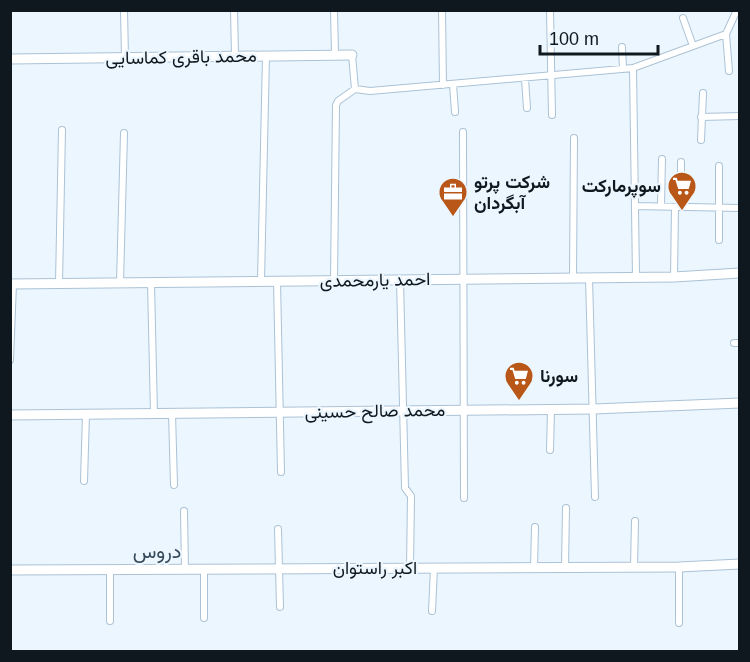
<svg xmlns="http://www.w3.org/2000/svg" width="750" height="662" viewBox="0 0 750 662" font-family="Helvetica,Vazirmatn,sans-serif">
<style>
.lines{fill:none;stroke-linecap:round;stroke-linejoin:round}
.street-casing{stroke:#abc2d6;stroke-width:8}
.secondary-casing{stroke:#abc2d6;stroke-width:11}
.street{stroke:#fff;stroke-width:6}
.secondary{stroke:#fff;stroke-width:9}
.labels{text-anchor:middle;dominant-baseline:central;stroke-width:4.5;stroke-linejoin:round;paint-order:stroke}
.street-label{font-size:18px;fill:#0f181f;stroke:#ecf6fe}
.poi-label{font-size:18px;font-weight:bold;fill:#0f181f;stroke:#ecf6fe;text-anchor:start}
.neighbourhood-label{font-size:20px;fill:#35495a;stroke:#ecf6fe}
</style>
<rect width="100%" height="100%" fill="#ecf6fe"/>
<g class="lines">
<g class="street-casing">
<path id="street" d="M124,10L125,58
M234,10L235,56
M334,10L335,55
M442,10L443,85
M550,10L552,115
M683,18L693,46
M726,34L729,71
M622,47L623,69
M352,55L355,89L370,91L633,68L726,34L737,10
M633,68L636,277
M525,79L527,108
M453,84L455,112
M701,117L740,116
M463,132L464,498
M701,140L703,93
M719,166V240
M635,206L740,208
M661,206L662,159
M681,207V162
M674,277L675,207
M573,278L574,138
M589,278L595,497
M400,280L405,488L411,496L410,568
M261,281L266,56
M277,281L281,472
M334,281L336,105L338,101L355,89
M120,283L124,133
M151,283L154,414
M59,284L62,130
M734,343H740
M10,360L13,284
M172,413L174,485
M550,450L551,409
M84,481L86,414
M184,511L185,569
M278,529L280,607
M565,567L566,508
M634,567L635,521
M679,567V623
M204,568V618
M534,568L535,527
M432,611L434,568
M110,621V569"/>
</g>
<g class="secondary-casing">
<path id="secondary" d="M10,59L352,55
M10,284L674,277L740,273
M10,415L594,409L740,403
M10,570L679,567L740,564"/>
</g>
<use href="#street" class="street"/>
<use href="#secondary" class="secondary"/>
</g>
<defs>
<g id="supermarket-pin" transform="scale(1.5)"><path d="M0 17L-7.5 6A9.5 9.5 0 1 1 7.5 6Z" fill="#b85717" stroke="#ecf6fe"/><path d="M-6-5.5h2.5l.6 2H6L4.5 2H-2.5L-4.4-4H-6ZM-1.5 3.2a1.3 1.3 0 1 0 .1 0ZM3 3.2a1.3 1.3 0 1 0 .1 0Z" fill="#fff"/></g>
<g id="office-pin" transform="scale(1.5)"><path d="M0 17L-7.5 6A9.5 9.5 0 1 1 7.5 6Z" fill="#b85717" stroke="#ecf6fe"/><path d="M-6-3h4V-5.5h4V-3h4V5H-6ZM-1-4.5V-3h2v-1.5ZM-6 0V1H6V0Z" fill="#fff"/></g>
</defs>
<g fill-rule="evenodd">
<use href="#supermarket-pin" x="682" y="186"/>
<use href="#office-pin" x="453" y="192"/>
<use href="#supermarket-pin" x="519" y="376"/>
</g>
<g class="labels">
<g class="street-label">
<text transform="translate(181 57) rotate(-1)">محمد باقری کماسایی</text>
<text transform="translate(375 280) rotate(-1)">احمد یارمحمدی</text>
<text transform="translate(375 411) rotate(-1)">محمد صالح حسینی</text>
<text x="375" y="568">اکبر راستوان</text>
</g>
<g class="poi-label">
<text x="474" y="182">شرکت پرتو<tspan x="474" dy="21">آبگردان</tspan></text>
<text x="661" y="186" text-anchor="end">سوپرمارکت</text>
<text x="540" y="376">سورنا</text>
</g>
<g class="neighbourhood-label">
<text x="157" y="551">دروس</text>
</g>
</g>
<rect width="750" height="662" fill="none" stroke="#0f181f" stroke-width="24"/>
<path d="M540 45v9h118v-9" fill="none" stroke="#0f181f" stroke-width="3"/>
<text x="549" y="45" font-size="18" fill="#0f181f" stroke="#ecf6fe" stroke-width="4.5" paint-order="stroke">100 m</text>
</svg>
